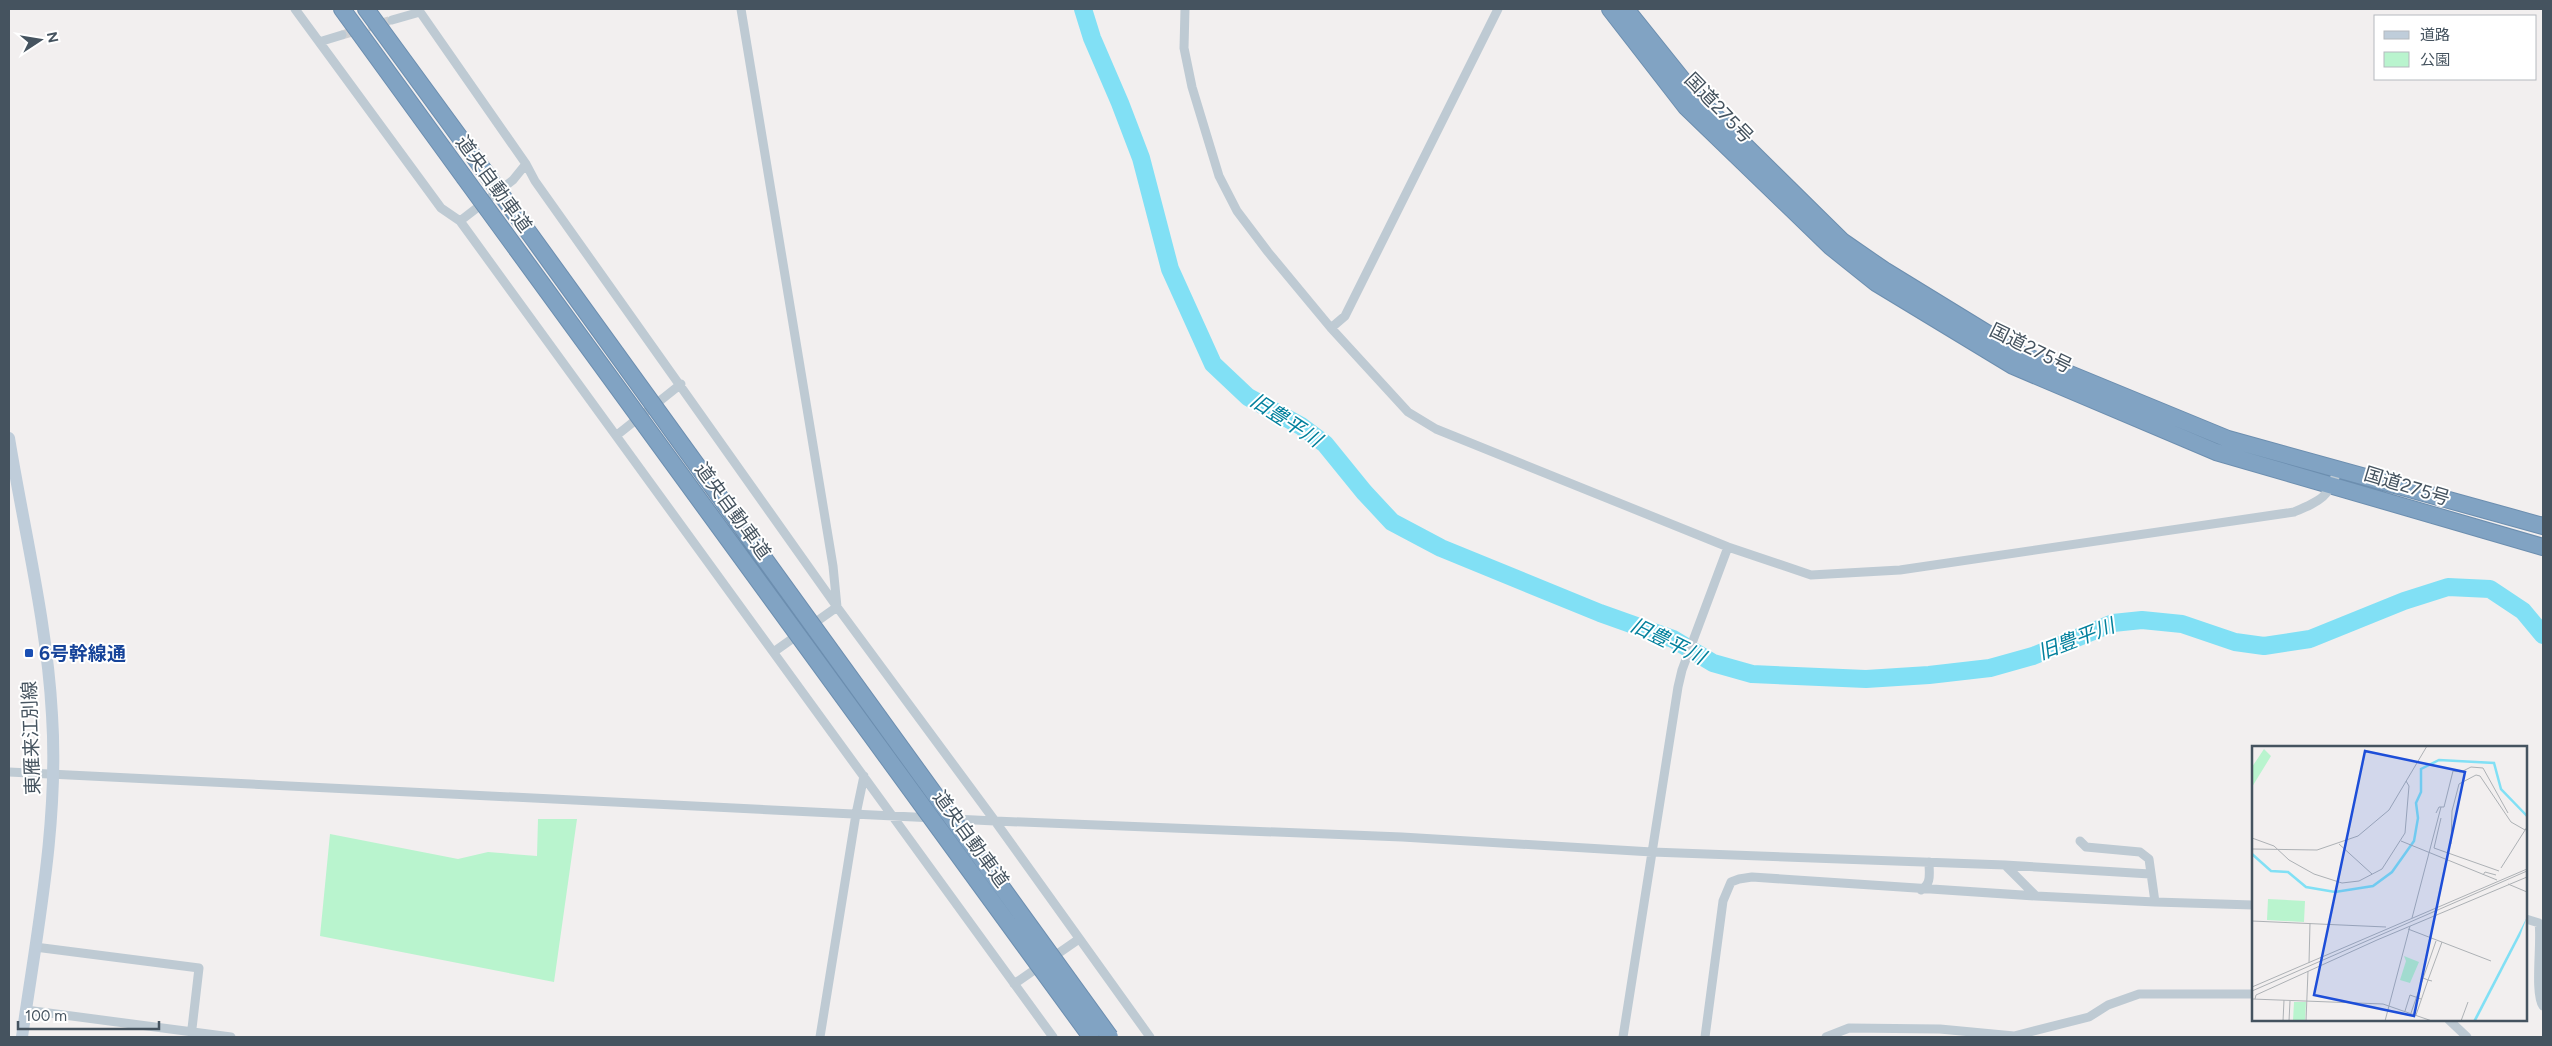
<svg xmlns="http://www.w3.org/2000/svg" width="2552" height="1046" viewBox="0 0 2552 1046" font-family="Figtree,'Noto Sans JP',sans-serif">
<style>
.green{fill:#b9f4ce}
.lines{fill:none;stroke-linecap:round;stroke-linejoin:round}
.river{stroke:#81e0f5;stroke-width:18}
.street-tunnel{stroke:#cfd0d2;stroke-width:9;stroke-dasharray:9 4.5;stroke-linecap:butt}
.highway-casing{stroke:#6c8eaf;stroke-width:18}
.street{stroke:#becad3;stroke-width:9}
.secondary{stroke:#bfcdda;stroke-width:12}
.highway{stroke:#81a3c3;stroke-width:16}
.highway-bridge-casing{stroke:#6c8eaf;stroke-width:18;stroke-linecap:butt}
.highway-bridge{stroke:#81a3c3;stroke-width:16}
.transit-dot{fill:#1a4fb4;stroke:#fff;stroke-width:2}
.labels{text-anchor:middle;dominant-baseline:central;stroke-width:4;stroke-linejoin:round;paint-order:stroke}
.street-label{font-size:19px;fill:#45535f;stroke:#fff}
.transit-label{font-size:19px;font-weight:bold;fill:#164399;stroke:#fff;text-anchor:start}
.water-label{font-size:20px;font-style:italic;fill:#03819d;stroke:#fff}
.inset-river{fill:none;stroke:#81e0f5;stroke-width:2.5}
.inset-road{fill:none;stroke:#adb1b5;stroke-width:1}
.view{fill:#1d4ed8;fill-opacity:0.15;stroke:#1d4ed8;stroke-width:2.5}
.inset-edge{fill:none;stroke:#45535f;stroke-width:2.5}
</style>
<rect width="100%" height="100%" fill="#f2efef"/>
<path class="green" d="M538,819H577L554,982L320,936L330,834L458,859L488,852L537,856Z"/>
<g class="lines">
<path class="river" d="M1083,9L1092,38L1120,103L1141,158L1170,269L1213,364L1248,397L1301,426L1325,444L1364,492L1392,522L1441,548L1600,613L1673,639L1713,663L1752,674L1866,679L1929,675L1990,668L2033,656L2113,623L2142,620L2182,624L2235,642L2264,646L2310,639L2404,601L2448,587L2490,589L2523,611L2543,635"/>
<path class="street-tunnel" d="M342,35L392,20"/>
<g class="highway-casing">
<path id="highway" d="M342,9L464,177
M366,9L480,165
M1610,9L1686,107L1831,247L1876,283L2013,366L2216,452L2543,547
M1626,9L1698,99L1842,241L1884,270L2021,354L2228,439L2543,526"/>
</g>
<path class="street" d="M295,9L441,208L460,221L1053,1037
M418,9L526,164L535,181L837,607L995,821L1150,1037
M741,9L833,566L837,607L775,651
M1185,9L1184,48L1192,87L1219,176L1237,211L1268,252L1331,328L1408,412L1436,429L1728,547L1811,575L1900,570L2294,512C2320,501 2330,497 2338,468
M392,20L420,12
M319,42L342,35
M460,221L513,180L526,164
M1331,328L1345,316L1498,9
M617,435L681,384
M9,772L995,821L1402,837L1652,852L2005,865L2150,874
M2080,841L2086,847L2140,852L2149,859L2155,902L2253,905
M2005,865L2036,896L2155,902
M1921,890C1932,884 1929,873 1929,862
M2526,919L2539,923C2542,941 2534,993 2543,1006
M35,947L199,968L191,1037
M1014,984L1079,939
M26,1010L231,1037
M2449,1020L2467,1037
M820,1037L856,814L864,776
M1623,1037L1678,687L1682,670L1728,547
M1705,1037L1723,901L1731,882L1739,879L1752,877L2036,896
M1826,1037L1849,1028L1940,1029L2014,1036L2089,1017L2108,1005L2139,994H2253"/>
<path class="secondary" d="M9,438C24,530 47,622 52,715C59,822 37,931 22,1037"/>
<use href="#highway" class="highway"/>
<g class="highway-bridge-casing">
<path id="highway-bridge" d="M480,165L1110,1037
M464,177L1091,1037"/>
</g>
<use href="#highway-bridge" class="highway-bridge"/>
</g>
<rect class="transit-dot" x="24" y="648" width="10" height="10" rx="2.5"/>
<g class="labels">
<g class="street-label">
<text transform="translate(1719 108) rotate(46)">国道275号</text>
<text transform="translate(494 184) rotate(54)">道央自動車道</text>
<text transform="translate(2031 348) rotate(26)">国道275号</text>
<text transform="translate(2407 486) rotate(17)">国道275号</text>
<text transform="translate(733 511) rotate(54)">道央自動車道</text>
<text transform="translate(31 738) rotate(-92)">東雁来江別線</text>
<text transform="translate(971 839) rotate(54)">道央自動車道</text>
</g>
<g class="transit-label">
<text x="39" y="653">6号幹線通</text>
</g>
<g class="water-label">
<text transform="translate(1286 420) rotate(33)">旧豊平川</text>
<text transform="translate(2076 639) rotate(-21)">旧豊平川</text>
<text transform="translate(1668 641) rotate(26)">旧豊平川</text>
</g>
</g>
<g transform="translate(2252 746)">
<rect width="275" height="275" fill="#f2efef"/>
<path d="M12,3L19,10L0,41V21ZM16,153L53,155L52,176L15,174ZM152,210L167,216L158,237L148,234L154,215ZM42,256H54L53,275H41Z" fill="#b9f4ce"/>
<path d="M275,171L268,190L224,275H221Z" fill="#81e0f5"/>
<path class="inset-river" d="M0,108L19,125L36,126L54,141L83,146L121,140L140,126L162,95L166,72L164,57L169,46V23L187,14L242,17L249,43L275,70"/>
<path class="inset-road" d="M184,67L187,61H192L201,25L209,26L219,21L231,22L256,67M189,72L182,102L247,125M0,92L22,100L37,114L62,128L90,137L107,135L130,123L153,87L157,40L154,35M149,95L245,134M87,98L120,128M199,98L200,65L207,38L224,29L228,30L259,76L273,84M0,103L65,104L106,90L137,64L175,0M249,122L275,81M231,129L233,126L244,129M256,138L275,146M160,172L189,61M0,175L134,181M156,183L239,215M57,217L58,177M180,235L176,234L190,196M0,241L275,123M0,245L275,125M0,253L131,258L180,275M3,253L4,249L125,194L275,131M153,265L158,249L169,253M159,267L184,195M164,269L176,234L171,232M31,275L32,254M37,275L38,255M54,275L56,225M133,275L158,180M209,275L216,256"/>
<path class="view" d="M113,5L213,26L162,270L62,249Z"/>
<rect width="275" height="275" class="inset-edge"/>
</g>
<rect width="2552" height="1046" fill="none" stroke="#45535f" stroke-width="20"/>
<rect x="2374" y="15" width="162" height="65" fill="#ffffff" stroke="#b5babf"/>
<rect x="2384" y="31" width="25" height="8" fill="#bfcdda" stroke="#b5babf"/>
<text x="2420" y="40" font-size="15" fill="#45535f">道路</text>
<rect x="2384" y="52" width="25" height="15" fill="#b9f4ce" stroke="#b5babf"/>
<text x="2420" y="65" font-size="15" fill="#45535f">公園</text>
<g transform="translate(40 40) rotate(78)" stroke="#ffffff" stroke-width="4" paint-order="stroke">
<path d="M0-4L9 19L0 12L-9 19Z" fill="#45535f"/>
<text y="-8" font-size="14" font-weight="bold" text-anchor="middle" fill="#45535f">N</text>
</g>
<path d="M18 1021v8h141v-8" fill="none" stroke="#45535f" stroke-width="2.5"/>
<text x="25" y="1021" font-size="15" fill="#45535f" stroke="#ffffff" stroke-width="4" paint-order="stroke">100 m</text>
</svg>
